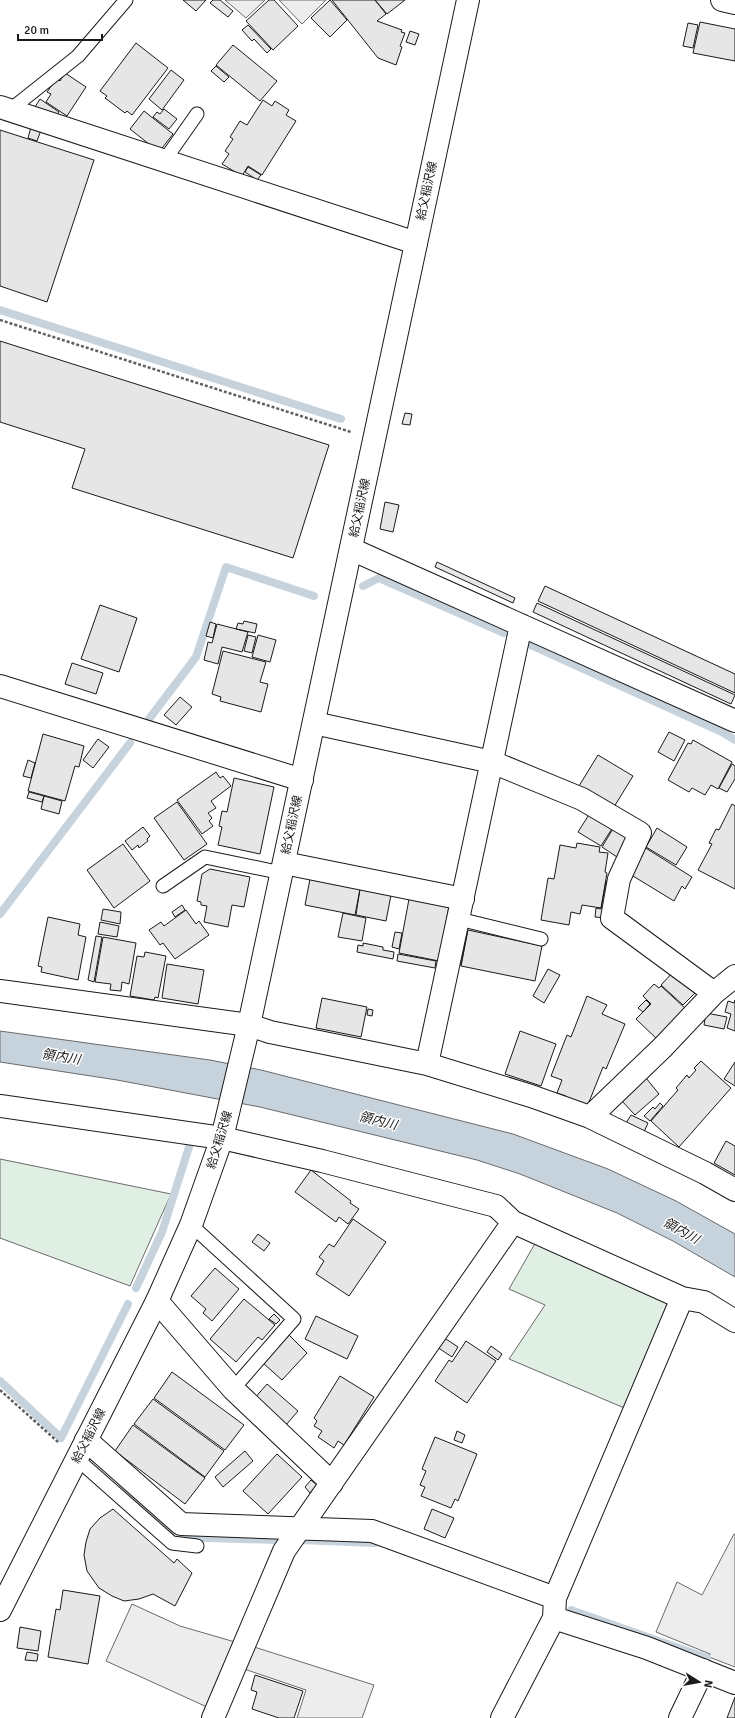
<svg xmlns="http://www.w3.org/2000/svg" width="735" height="1718" viewBox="0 0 735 1718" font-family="Signika,'Noto Sans JP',sans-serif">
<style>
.green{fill:#e0efe3;stroke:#6a6a6a}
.parking{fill:#ededed;stroke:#6a6a6a}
.water{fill:#c6d2dc;stroke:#6a6a6a}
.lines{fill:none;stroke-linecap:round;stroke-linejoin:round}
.stream{stroke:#c6d2dc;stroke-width:8}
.building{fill:#e6e6e6;stroke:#1a1a1a}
.service-casing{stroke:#1a1a1a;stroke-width:15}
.minor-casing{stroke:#1a1a1a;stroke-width:24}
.secondary-casing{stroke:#1a1a1a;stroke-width:24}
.path{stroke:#5f5f5f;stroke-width:2.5;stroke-dasharray:3 2;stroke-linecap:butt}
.service{stroke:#fff;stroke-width:13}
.minor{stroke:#fff;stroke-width:22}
.secondary{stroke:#fff;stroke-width:22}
.labels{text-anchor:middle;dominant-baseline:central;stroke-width:3;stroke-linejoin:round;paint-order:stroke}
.street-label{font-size:12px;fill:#1a1a1a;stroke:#fff}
.water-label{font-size:13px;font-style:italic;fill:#1a1a1a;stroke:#fff}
</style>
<rect width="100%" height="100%" fill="#fff"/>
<path class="green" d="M0,1159L171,1194L130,1286L0,1238Z
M537,1240L668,1302L629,1410L509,1359L545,1305L509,1289Z"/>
<path class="parking" d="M225,0H265L246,18Z
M279,0H326L302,24Z
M734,1534H735V1667L709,1657L710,1654L656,1632L677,1582L702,1595Z
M132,1604L180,1626L235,1642L207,1707L106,1661Z
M251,1646L374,1685L362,1718H297L306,1690L241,1668Z"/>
<path class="water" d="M0,1031L210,1060L261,1070L513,1134L608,1169L676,1201L735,1234V1277L673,1241L617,1213L520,1174L477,1160L260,1107L117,1080L0,1062Z"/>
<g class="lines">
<path class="stream" d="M0,310L341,419
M363,586L379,578L504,633
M531,645L722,732L735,740
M149,719L196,657L226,567L314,596
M0,914L130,743
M136,1288L162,1232L190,1144
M0,1381L61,1438L128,1304
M121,1489L176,1537L276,1540
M300,1540L375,1543
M571,1610L707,1658"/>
</g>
<path class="building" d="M183,0H206L196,11Z
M213,0H220L233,11L228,17L210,3Z
M269,0H274L298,26L273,50L246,21Z
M330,0L347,20L330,37L311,18Z
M332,0H375L386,14L377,21L402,30L401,32L405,33L400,46L402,47L396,65L378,58Z
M375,0H405L387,14Z
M700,22L735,29V61L693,53Z
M688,23L698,25L693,48L683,46Z
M248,25L271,49L267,53L254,39L252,41L242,30Z
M410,31L419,34L415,45L406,42Z
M136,43L168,68L132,115L127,111L125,113L105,98L107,96L100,91Z
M233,45L277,81L260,101L216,65Z
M216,66L229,77L224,82L211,71Z
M171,70L184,80L162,110L149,99Z
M65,73L86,87L67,116L46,102L51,94L47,92L57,78L60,81Z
M40,99L59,112L56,116L35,107Z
M263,100L272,106L275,101L289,110L286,115L296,121L262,175L248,166L242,176L222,164L229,154L225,151L233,139L230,137L240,121L247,125Z
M164,109L177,119L169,129L153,117L157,112L160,114Z
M144,111L173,134L159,152L130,129Z
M31,127L41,130L37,141L28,138Z
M0,130L94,160L47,302L0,286Z
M248,167L261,175L257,180L245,172Z
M0,341L329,445L293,558L72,488L85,449L0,422Z
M405,413L412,414L410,425L402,424Z
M385,502L399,505L393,532L380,529Z
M437,562L515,598L513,603L435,567Z
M545,586L735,674V693L538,601Z
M537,603L735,695L731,704L533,612Z
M100,605L137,618L119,672L81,659Z
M244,621L257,624L255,633L236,629L238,623L243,624Z
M210,622L216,624L213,638L206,636Z
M217,624L248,632L242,652L222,647L218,664L204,660L208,642L212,643Z
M248,635L256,637L252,653L244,651Z
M258,635L276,640L270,662L252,657Z
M223,651L266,662L260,682L268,684L261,712L220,701L221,697L212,694Z
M72,663L103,673L96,694L65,684Z
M180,697L192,707L176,725L164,715Z
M669,732L685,740L674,761L658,752Z
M43,734L84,746L79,767L75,766L65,801L28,791Z
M98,739L109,747L93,768L83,760Z
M693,740L732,762L718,789L711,785L705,795L692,788L689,792L668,780L688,743L691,744Z
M598,755L633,776L614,807L579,786Z
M28,760L35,763L31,778L23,776Z
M732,764L735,766V779L727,792L719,788Z
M216,772L220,778L223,776L231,786L211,801L216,808L208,813L212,818L209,821L213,826L202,834L177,800Z
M234,778L274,787L260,854L218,845L222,827L219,826L222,811L227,812Z
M29,792L44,796L42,802L27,798Z
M44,796L62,801L59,814L41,809Z
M177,802L207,844L184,860L154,818Z
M732,804L735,806V889L698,870L712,844L709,843L716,829L719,830Z
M590,813L613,827L601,846L578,832Z
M143,827L150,836L147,839L148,841L139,848L138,845L132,850L125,841Z
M614,827L633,838L620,859L602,847Z
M657,828L687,847L676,865L646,847Z
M577,843L600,847L599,852L608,853L605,872L607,873L601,908L582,905L580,914L571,912L569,925L541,920L548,878L554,879L560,845L576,848Z
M123,844L150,881L114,908L87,870Z
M644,847L692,877L685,889L682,886L674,901L628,873Z
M210,869L250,877L244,907L232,905L228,927L204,922L207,906L201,905V902L197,901L202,874Z
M310,879L360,889L355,915L305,905Z
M606,881L612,882L606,918L595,917L596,908L601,909Z
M360,889L391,895L386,921L356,915Z
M409,899L449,906L439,961L399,953Z
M182,905L185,910L175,917L172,912Z
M103,909L121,912L120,924L101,920Z
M186,910L196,924L199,921L209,935L175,959L163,943L160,945L149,930L161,922L164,926Z
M343,913L366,918L362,941L338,937Z
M48,917L80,924L78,935L86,937L78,980L41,972L42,967L38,966Z
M100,922L119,926L117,937L98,934Z
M468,930L542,946L535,981L461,966Z
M462,931L467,933L461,965L455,964Z
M395,932L402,933L399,949L392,947Z
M96,936L102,937L94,982L88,980Z
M103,937L136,943L129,984L122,982L121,991L110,990L111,984L95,982Z
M363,943L383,947V950L394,952L393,959L357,952L358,945L363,946Z
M145,952L166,956L158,998L155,997L154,1000L130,996L137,956L144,957Z
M398,954L436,961L435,968L397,961Z
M167,964L204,970L198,1004L162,998Z
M548,969L560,975L544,1003L533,996Z
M674,971L696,992L683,1005L661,985Z
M654,984L659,988L661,986L687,1010L658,1040L636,1019L651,1004L643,996Z
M587,996L607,1005L602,1014L625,1024L606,1069L603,1067L587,1107L566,1098V1096L557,1093L562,1080L551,1076L567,1035L571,1037Z
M322,998L367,1007L361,1037L316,1028Z
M646,1000L650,1004L643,1012L638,1008Z
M735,1000V1031L727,1028L731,1014L725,1012L728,1001L734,1003Z
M368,1009L373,1010L372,1016L367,1015Z
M706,1013L727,1017L724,1029L704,1025Z
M520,1031L556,1044L541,1086L505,1074Z
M701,1061L731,1088L679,1147L651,1121L678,1090L676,1088L687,1075L689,1078L696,1070L694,1068Z
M735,1062V1086L724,1079Z
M646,1078L659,1094L635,1115L621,1100Z
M660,1103L663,1106L650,1121L644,1116L653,1107L655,1109Z
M631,1115L648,1123L644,1132L626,1123Z
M726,1141L735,1146V1175L714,1163Z
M311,1170L351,1201L350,1203L359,1209L348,1224L339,1217L336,1222L295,1192Z
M353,1219L386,1242L349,1296L316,1274L324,1261L319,1257L329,1244L334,1247Z
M258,1234L270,1243L264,1251L252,1242Z
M215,1268L239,1289L212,1321L203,1313L206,1309L191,1296Z
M244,1299L275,1325L262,1340L258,1337L236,1362L210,1339Z
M274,1314L280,1320L276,1324L269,1319Z
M316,1316L358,1336L347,1359L305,1339Z
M289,1335L307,1353L282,1380L263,1363Z
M443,1337L458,1347L452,1357L437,1347Z
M466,1341L496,1361L467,1403L435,1381L449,1360L452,1362Z
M491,1346L502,1354L498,1360L487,1352Z
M172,1372L244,1425L225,1450L154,1398Z
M340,1376L374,1397L344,1445L338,1441L334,1448L318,1437L322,1431L314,1426L317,1421L314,1418Z
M267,1384L298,1411L286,1425L254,1399Z
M153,1399L224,1451L205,1477L134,1424Z
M133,1425L205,1478L185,1504L115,1451Z
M457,1431L465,1435L462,1443L454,1440Z
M435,1437L477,1454L458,1501L455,1499L451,1508L421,1496L425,1487L420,1485L426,1471L422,1469Z
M245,1451L253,1461L223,1487L215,1477Z
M277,1454L302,1477L268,1514L243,1491Z
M311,1480L317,1485L310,1493L305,1487Z
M113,1509L174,1563L177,1559L192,1573L175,1606L153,1594L139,1599L124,1601L112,1596L99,1588L87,1571L84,1555L86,1542L90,1529L100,1518Z
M432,1509L454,1518L445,1538L424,1529Z
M63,1590L100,1596L88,1664L48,1657L56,1609L60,1610Z
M20,1627L41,1631L38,1651L17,1648Z
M27,1652L38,1654L37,1661L25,1660Z
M255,1675L303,1691L294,1718H279L252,1709L257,1692L251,1690Z
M735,1697V1718H727Z"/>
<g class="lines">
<g class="service-casing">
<path id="service" d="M10,110L78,56L126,0
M164,161L197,114
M163,886L205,857L282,873
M459,919L541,939
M191,1225L294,1319L233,1389
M77,1459L172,1543L197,1546"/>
</g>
<g class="minor-casing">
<path id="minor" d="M0,107L416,243
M351,549L735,721
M0,686L302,780
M314,723L492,762L582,799L640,833L619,879L612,918L714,993
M284,863L463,899
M0,991L249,1025L270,1032L427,1064L531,1096L590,1117L705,1173L735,1190
M427,1064L521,625
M0,1106L222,1138L322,1161L496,1206L513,1222L682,1298L704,1302L735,1321
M590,1117L663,1047L714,993L735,976
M157,1301L233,1389L332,1483
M86,1440L181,1524L372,1531L555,1598
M554,1618L555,1598L682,1298
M213,1718L284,1551L513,1222
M502,1718L554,1618L647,1648L735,1683
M680,1718L703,1670"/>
</g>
<g class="secondary-casing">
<path id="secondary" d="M722,0L735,3
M0,1610L157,1301L191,1225L222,1138L249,1025L468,0"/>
</g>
<path class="path" d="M0,320L351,432
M0,1390L58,1442"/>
<use href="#service" class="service"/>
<use href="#minor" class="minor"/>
<use href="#secondary" class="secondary"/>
</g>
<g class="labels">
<g class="street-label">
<text transform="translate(427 191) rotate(-78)">給父稲沢線</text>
<text transform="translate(360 508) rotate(-78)">給父稲沢線</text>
<text transform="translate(292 825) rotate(-78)">給父稲沢線</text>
<text transform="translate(220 1140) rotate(-73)">給父稲沢線</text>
<text transform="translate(89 1436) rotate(-63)">給父稲沢線</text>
</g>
<g class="water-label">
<text transform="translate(61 1057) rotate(9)">領内川</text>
<text transform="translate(378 1121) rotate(14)">領内川</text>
<text transform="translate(681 1231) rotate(29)">領内川</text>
</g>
</g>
<g transform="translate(699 1682) rotate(101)" stroke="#ffffff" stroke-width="3" paint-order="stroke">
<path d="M0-3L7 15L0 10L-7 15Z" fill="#1a1a1a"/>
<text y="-6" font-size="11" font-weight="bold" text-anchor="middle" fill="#1a1a1a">N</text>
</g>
<path d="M18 34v6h84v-6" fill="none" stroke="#1a1a1a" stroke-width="2"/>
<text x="24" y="34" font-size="12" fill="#1a1a1a" stroke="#ffffff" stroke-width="3" paint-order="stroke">20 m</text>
</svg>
